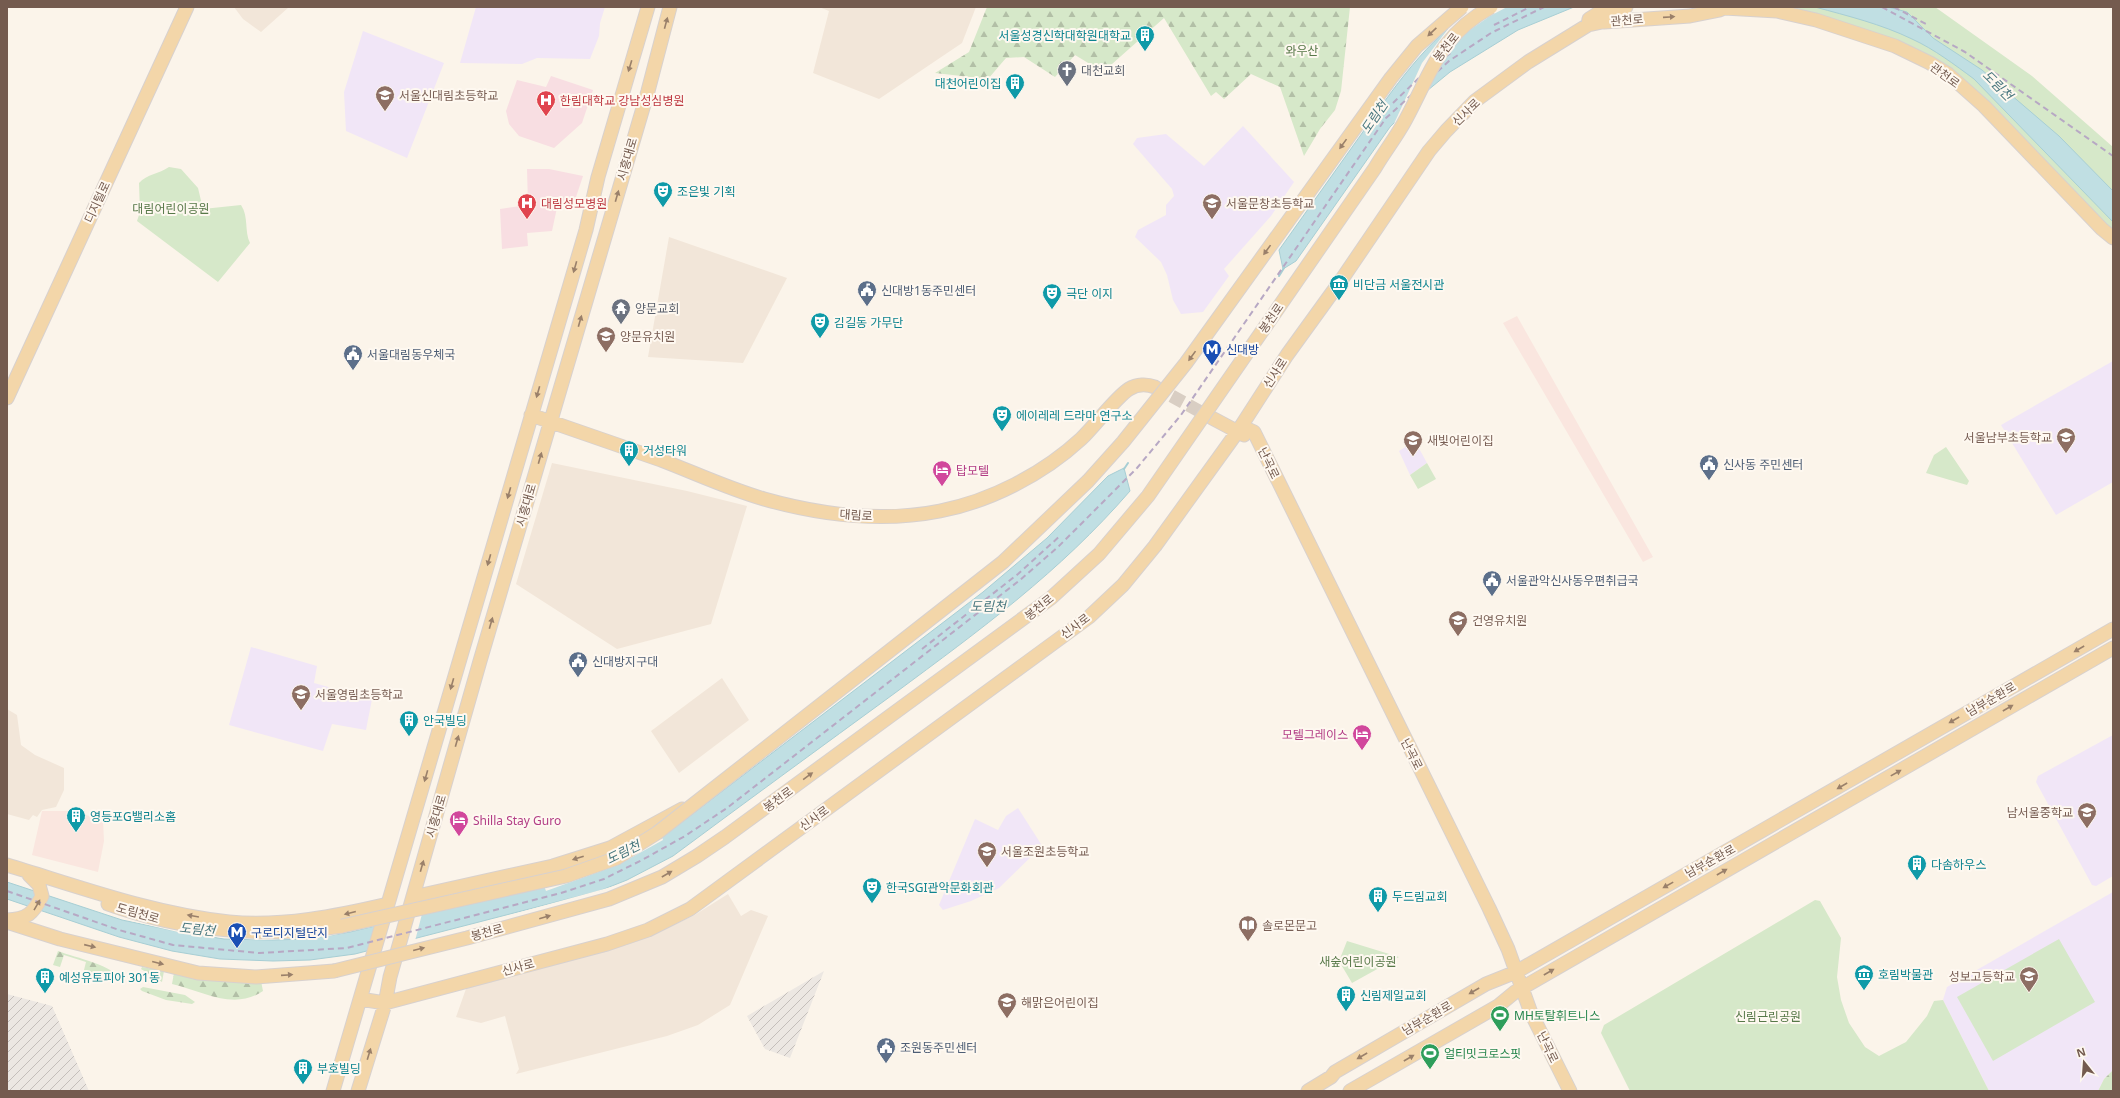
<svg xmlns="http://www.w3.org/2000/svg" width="2120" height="1098" viewBox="0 0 2120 1098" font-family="'Noto Sans','Noto Sans KR',sans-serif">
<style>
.residential{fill:#f2e6d9}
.commercial{fill:#fae6df}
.industrial{fill:url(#industrial-furrows)}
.education{fill:#f1e6f7}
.medical{fill:#f8dee2}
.green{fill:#d6e8c9}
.forest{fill:url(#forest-firs)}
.water{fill:#c0dfe3;stroke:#a7ced4}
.pier{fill:#fbf4ea}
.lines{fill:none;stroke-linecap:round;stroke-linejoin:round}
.stream{stroke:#a7ced4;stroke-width:2}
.major-tunnel{stroke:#d9cec3;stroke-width:13;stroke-dasharray:13 6;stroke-linecap:butt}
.major-casing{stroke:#d8d1ce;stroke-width:15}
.major{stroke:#f3d6a9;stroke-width:13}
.rail{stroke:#b7a8c4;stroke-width:2;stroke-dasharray:6 4;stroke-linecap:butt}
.major-bridge-casing{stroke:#d8d1ce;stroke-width:15;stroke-linecap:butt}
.major-bridge{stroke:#f3d6a9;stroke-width:13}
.oneway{fill:#9a806a}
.labels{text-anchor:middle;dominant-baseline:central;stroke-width:4;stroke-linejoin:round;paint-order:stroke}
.street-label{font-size:12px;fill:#745b4f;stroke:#fef8f0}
.culture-label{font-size:12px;fill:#0d838f;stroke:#fef8f0;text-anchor:start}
.park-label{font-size:12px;fill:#577848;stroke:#fef8f0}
.worship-label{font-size:12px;fill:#5b616d;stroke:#fef8f0;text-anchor:start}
.education-label{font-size:12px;fill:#785e54;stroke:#fef8f0;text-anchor:start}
.health-label{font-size:12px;fill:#be3a42;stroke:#fef8f0;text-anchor:start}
.service-label{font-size:12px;fill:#4e5e75;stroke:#fef8f0;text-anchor:start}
.transit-label{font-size:12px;fill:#164399;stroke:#fef8f0;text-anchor:start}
.hotel-label{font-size:12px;fill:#b23c85;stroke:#fef8f0;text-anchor:start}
.leisure-label{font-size:12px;fill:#27864d;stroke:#fef8f0;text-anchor:start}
.water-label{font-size:13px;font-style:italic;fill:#47767e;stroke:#fef8f0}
</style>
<defs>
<pattern id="industrial-furrows" width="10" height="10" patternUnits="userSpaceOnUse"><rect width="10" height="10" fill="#ece7e2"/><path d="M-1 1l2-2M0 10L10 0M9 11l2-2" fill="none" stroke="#c4beba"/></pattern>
<pattern id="forest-firs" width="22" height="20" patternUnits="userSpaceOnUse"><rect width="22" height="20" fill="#d6e8c9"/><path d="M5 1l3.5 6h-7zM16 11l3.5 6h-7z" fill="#b2bfa6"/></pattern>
</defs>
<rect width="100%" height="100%" fill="#fbf4ea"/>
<path class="residential" d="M234,7H289L261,32L243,19Z
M819,7H976L962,43L879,99L813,73L829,11Z
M669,237L787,278L743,363L648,357Z
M552,463L687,491L747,506L711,624L617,649L516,584Z
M722,678L749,720L679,773L651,731Z
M7,709L17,715L21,745L35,755L64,768V790L56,807L42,810L37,817L33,815L29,820L7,814Z
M728,894L741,916L751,910L768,916L730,1005L698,1025L667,1036L516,1074L519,1069L505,1016L481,1023L456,1017L467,986L652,935L693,916Z"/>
<path class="commercial" d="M1517,316L1653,557L1643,562L1503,323Z
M42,811H72L103,820L104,841L98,872L32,855Z"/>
<path class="industrial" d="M824,971L790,1058L765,1049L747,1016Z
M7,994L52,1006L89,1091H7Z"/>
<path class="education" d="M476,7H605L600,23L599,36L590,59L537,58L522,64L460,63Z
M363,31L444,63L407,158L346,131L344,92Z
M1243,126L1294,182L1271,216L1224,269L1229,276L1203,312L1181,314L1173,300L1167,275L1161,262L1135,237L1138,230L1166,215V205L1174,196L1172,189L1133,144L1137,138L1166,134L1204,166Z
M2113,361V482L2056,515L2001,425Z
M1415,441L1427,463L1410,475L1399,451Z
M251,647L317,666L314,683L372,699L366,730L332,724L323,751L229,725Z
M2113,735V876L2096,886L2092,885L2036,782L2038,776Z
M1018,808L1041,844L1040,848L999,888L971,901L943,910L939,905L975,819L998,830L1006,816Z
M2113,892V1070L2104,1079L2098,1091H1989L1943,1000L1947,987Z"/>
<path class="medical" d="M551,76L593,90L582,123L554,148L519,136L509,124L506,111L517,80L546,87Z
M527,169H549L583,176L573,206L558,203L552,231L527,233L528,246L502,249L500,209L528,205Z"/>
<path class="green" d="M1700,7H1935L2032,76L2113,147V234L1926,58L1779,9L1699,12Z
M169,167L181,169L198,188L203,209L241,205C249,217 244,231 250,243L218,282L137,221L140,212L139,183C147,174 159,174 169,167Z
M1946,447L1969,481L1967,485L1926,473L1934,455Z
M1427,463L1436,479L1418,489L1410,475Z
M1815,900L1820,901L1841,938L1837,977L1841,1000L1849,1023L1865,1047L1879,1056L1906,1042L1927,1016L1934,1001L1943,1000L1989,1091H1630L1601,1033L1604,1025Z
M2059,939L2095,1002L1993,1061L1957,997Z
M1347,941L1399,957L1352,983L1339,961Z"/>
<path class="forest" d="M987,7H1350L1341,91L1335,110L1320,129L1304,156L1280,87L1251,74L1224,99L1216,92L1211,96L1164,18L1103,72L1075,55L1055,77L1024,57L1006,58L988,79L935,73L969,52Z
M58,951C76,958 114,965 124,982L84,970L86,962L64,955L60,967L53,965Z
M142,967L164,971L162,982L141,969Z
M174,973L261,981L263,991C234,1011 202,991 172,984Z
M143,987L185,995L195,1002L192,1004L166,1000L142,991L140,989Z
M2113,1070V1091H2098L2104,1079Z"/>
<path class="water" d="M1477,7H1574L1518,30L1450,72L1422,95L1390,127L1296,261L1283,269L1279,250C1306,212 1333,174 1360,136C1394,88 1426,39 1477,7Z
M1815,7H1888L1907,12L1933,38L1982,70L2059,136L2113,191V222L1974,79C1955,65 1934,49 1912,39C1881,24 1848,16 1815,7Z
M1124,468L1130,491C1060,572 980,630 895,693C821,747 747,801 673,856L627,880L599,891L355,954L310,960L273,961L220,959L172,951L119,937L7,899V882L122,920L175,931L224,939L272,940L308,939L350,932L567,880L661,838L983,592L1047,538L1108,476Z"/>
<path class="pier" d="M1473,7H1507L1490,16L1467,32L1452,48L1438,69L1427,94L1392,128L1422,63L1448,29L1446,26Z
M799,729L662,837L663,840L618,865L546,891L544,886L422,914L415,941L368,953L375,926L329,936L264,940L225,938L182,933L131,921L132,920L224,937L272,938L308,937L349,930L592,870Z
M622,884L573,901L430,937Z"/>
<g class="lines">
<path class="stream" d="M1279,276L1284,268
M1124,469L1128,463"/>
<path class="major-tunnel" d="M1155,387L1212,418"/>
<g class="major-casing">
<path id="major" d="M1707,7L1777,11L1816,20L1895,46L1930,63L1948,74L1984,106L2102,229L2113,238
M1604,22L1690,16L1720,10
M1588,25L1589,19L1608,7
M7,398L187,7
M531,415C575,430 618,445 661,460C695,473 729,489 764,499C821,515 880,523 940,511C991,501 1043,474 1081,439C1094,427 1116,397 1129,389C1137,384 1147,384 1155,387
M1212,418L1244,435
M1241,426L1254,432L1489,908L1508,949L1531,1013L1570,1091
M7,865C80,887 153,914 229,922C282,927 337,916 388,904
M413,897L553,866L610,848L682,809
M108,904C183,931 264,938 342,926
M7,920C27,919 33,914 42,896L39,885L29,875
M7,922L60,939L198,973L256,977L334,971
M360,999L385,1003L607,944L648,930L690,909L1089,617L1123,585L1155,546L1238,431L1287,355L1342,279L1429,151L1446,131L1475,101L1528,62L1588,25L1602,22L1626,7
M333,1091L586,230L598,177L648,7
M358,1091L385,1004L390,977L480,661L648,91L670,7
M1308,1091L1331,1077L1335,1072L1486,984L1516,972L2113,629
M1350,1091L1498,1006L1515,992L2113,648"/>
</g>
<use href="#major" class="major"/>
<path class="rail" d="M1882,7L1965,52L2113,156
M1894,7L1926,24
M1494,25L1530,7
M1393,103L1422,75L1453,51
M922,649L1018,574L1061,535
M7,891L119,930L173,945L259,953L347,948L561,893L604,879L642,860L685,836L727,808L1020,580L1058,547L1137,468L1181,415L1386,118L1449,61L1491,33L1544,7"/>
<g class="major-bridge-casing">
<path id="major-bridge" d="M342,926L566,876L617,858L657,833L1003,562L1088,481L1123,442L1186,363L1391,78L1417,46L1462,7
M334,971L467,938L609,899L662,877L697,856L725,837L1051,598L1099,554L1148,496L1375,168C1385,151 1397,136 1406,119C1432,71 1439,36 1491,7"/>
</g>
<use href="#major-bridge" class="major-bridge"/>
</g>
<defs><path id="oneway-solid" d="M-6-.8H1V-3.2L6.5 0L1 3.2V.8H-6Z"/></defs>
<g class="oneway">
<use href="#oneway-solid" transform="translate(1669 17) rotate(-4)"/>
<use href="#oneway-solid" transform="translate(666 23) rotate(-75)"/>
<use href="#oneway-solid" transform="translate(1432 32) rotate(137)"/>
<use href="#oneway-solid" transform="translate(630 66) rotate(107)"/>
<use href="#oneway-solid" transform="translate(1343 144) rotate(126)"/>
<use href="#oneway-solid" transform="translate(617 196) rotate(-74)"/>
<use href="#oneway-solid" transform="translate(1267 250) rotate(126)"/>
<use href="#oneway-solid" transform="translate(575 267) rotate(106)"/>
<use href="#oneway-solid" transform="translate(580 321) rotate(-74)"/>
<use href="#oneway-solid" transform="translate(1192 356) rotate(126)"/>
<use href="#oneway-solid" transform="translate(538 392) rotate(106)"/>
<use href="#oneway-solid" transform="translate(540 458) rotate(-74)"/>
<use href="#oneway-solid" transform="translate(509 493) rotate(106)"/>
<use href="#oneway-solid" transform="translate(489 560) rotate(106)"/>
<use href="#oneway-solid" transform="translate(491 623) rotate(-74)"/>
<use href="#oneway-solid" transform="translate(2079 649) rotate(150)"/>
<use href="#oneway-solid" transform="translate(452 684) rotate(106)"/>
<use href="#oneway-solid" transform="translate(2008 708) rotate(-30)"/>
<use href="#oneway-solid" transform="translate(1954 720) rotate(150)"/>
<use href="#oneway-solid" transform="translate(457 741) rotate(-74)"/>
<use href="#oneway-solid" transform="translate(1896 773) rotate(-29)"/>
<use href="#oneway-solid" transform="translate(426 776) rotate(106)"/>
<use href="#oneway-solid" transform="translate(808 776) rotate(-36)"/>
<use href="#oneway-solid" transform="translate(1842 786) rotate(150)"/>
<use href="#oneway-solid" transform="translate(578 858) rotate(162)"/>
<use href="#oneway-solid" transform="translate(422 866) rotate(-74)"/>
<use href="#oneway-solid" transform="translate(1722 872) rotate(-30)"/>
<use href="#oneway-solid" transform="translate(667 874) rotate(-30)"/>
<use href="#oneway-solid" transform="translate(1668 885) rotate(151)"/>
<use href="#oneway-solid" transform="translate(37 905) rotate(-60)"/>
<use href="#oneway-solid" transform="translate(350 913) rotate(166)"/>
<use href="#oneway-solid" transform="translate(193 916) rotate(-170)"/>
<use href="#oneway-solid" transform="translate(545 917) rotate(-16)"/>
<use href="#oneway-solid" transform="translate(90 946) rotate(13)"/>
<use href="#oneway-solid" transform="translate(419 949) rotate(-14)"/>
<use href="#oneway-solid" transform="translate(158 963) rotate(14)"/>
<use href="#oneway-solid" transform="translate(1549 972) rotate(-30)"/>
<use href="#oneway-solid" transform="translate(287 975) rotate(-4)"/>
<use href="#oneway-solid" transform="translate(1474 991) rotate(150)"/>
<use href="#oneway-solid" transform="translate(369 1054) rotate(-73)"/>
<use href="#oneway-solid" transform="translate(1362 1056) rotate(150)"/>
<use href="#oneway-solid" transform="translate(1409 1058) rotate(-30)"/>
</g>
<defs>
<g id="building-pin" transform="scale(1)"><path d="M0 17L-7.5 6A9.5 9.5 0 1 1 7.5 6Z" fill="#0f9aa8" stroke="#fef8f0"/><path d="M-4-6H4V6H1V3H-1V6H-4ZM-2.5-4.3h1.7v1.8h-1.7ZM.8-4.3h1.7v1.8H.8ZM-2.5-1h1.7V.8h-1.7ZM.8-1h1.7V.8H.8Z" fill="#fff"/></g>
<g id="church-pin" transform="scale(1)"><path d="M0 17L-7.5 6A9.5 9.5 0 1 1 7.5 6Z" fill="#6b7280" stroke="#fef8f0"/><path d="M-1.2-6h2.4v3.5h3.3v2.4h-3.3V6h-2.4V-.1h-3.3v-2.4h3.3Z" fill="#fff"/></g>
<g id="school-pin" transform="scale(1)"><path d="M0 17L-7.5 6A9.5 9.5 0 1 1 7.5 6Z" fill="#8d6e63" stroke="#fef8f0"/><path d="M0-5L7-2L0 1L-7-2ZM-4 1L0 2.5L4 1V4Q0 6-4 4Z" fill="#fff"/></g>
<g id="hospital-pin" transform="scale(1)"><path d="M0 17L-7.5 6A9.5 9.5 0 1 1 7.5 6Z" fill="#e0444e" stroke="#fef8f0"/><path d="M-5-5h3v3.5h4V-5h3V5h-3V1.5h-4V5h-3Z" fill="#fff"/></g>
<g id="theatre-pin" transform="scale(1)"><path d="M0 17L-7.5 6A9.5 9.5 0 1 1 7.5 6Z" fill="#0f9aa8" stroke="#fef8f0"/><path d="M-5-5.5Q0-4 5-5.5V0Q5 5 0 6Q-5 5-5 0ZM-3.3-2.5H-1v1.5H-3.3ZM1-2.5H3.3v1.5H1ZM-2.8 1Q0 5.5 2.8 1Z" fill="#fff"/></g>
<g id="museum-pin" transform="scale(1)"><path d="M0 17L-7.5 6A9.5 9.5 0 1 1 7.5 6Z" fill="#0f9aa8" stroke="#fef8f0"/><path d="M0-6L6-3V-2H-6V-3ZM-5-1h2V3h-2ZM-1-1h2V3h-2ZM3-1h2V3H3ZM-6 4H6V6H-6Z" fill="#fff"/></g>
<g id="civic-pin" transform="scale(1)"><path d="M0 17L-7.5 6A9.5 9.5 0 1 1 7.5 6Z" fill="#5c6f8a" stroke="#fef8f0"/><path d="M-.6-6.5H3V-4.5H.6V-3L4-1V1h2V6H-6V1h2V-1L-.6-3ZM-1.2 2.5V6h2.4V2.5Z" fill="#fff"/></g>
<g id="temple-pin" transform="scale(1)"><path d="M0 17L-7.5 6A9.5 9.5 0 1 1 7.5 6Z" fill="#6b7280" stroke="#fef8f0"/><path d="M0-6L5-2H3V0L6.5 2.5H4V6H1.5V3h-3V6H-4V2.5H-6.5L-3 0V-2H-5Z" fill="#fff"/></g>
<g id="metro-pin" transform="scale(1)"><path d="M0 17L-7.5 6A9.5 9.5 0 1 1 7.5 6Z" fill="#1a4fb4" stroke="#fef8f0"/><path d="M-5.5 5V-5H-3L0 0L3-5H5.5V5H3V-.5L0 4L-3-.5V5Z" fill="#fff"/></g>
<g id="hotel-pin" transform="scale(1)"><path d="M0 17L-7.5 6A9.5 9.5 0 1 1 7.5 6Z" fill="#d1479c" stroke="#fef8f0"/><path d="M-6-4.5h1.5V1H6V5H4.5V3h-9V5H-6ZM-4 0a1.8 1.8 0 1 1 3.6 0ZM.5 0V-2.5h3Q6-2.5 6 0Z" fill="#fff"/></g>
<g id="library-pin" transform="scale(1)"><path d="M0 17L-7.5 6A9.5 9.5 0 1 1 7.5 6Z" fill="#8d6e63" stroke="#fef8f0"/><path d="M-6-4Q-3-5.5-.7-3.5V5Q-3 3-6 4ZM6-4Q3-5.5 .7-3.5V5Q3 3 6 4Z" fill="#fff"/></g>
<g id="stadium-pin" transform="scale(1)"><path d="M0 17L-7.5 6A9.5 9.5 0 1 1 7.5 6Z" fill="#2e9e5b" stroke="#fef8f0"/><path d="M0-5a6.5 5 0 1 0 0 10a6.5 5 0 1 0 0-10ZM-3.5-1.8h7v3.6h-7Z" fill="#fff"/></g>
</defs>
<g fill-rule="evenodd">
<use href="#building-pin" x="1145" y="35"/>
<use href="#church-pin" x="1067" y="70"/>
<use href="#building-pin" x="1015" y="83"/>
<use href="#school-pin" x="385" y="95"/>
<use href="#hospital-pin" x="546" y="100"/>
<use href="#theatre-pin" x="663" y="191"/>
<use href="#hospital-pin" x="527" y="203"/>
<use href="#school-pin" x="1212" y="203"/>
<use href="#museum-pin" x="1339" y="284"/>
<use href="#civic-pin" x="867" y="290"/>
<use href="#theatre-pin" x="1052" y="293"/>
<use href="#temple-pin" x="621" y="308"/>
<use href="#theatre-pin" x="820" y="322"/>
<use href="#school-pin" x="606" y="336"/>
<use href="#metro-pin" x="1212" y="349"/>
<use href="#civic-pin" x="353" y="354"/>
<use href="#theatre-pin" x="1002" y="415"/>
<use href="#school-pin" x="2066" y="437"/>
<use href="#school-pin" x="1413" y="440"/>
<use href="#building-pin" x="629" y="450"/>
<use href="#civic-pin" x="1709" y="464"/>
<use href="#hotel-pin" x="942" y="470"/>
<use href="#civic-pin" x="1492" y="580"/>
<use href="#school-pin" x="1458" y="620"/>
<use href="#civic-pin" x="578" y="661"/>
<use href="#school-pin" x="301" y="694"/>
<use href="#building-pin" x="409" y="720"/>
<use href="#hotel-pin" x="1362" y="734"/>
<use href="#school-pin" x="2087" y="812"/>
<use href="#building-pin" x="76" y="816"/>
<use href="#hotel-pin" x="459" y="820"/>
<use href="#school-pin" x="987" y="851"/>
<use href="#building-pin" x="1917" y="864"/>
<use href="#theatre-pin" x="872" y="887"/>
<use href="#building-pin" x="1378" y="896"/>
<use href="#library-pin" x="1248" y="925"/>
<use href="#metro-pin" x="237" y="932"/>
<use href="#museum-pin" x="1864" y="974"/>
<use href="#school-pin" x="2029" y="976"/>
<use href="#building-pin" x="45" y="977"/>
<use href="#building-pin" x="1346" y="995"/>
<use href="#school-pin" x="1007" y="1002"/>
<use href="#stadium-pin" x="1500" y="1015"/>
<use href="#civic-pin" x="886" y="1047"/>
<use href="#stadium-pin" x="1430" y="1053"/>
<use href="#building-pin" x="303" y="1068"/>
</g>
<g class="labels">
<g class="street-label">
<text transform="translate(1627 20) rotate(-4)">관천로</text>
<text transform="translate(1446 47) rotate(-52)">봉천로</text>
<text transform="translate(1945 75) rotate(36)">관천로</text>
<text transform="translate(1466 112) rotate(-44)">신사로</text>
<text transform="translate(627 159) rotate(-74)">시흥대로</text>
<text transform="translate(97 202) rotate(-65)">디지털로</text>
<text transform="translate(1271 318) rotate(-55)">봉천로</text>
<text transform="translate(1275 373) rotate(-57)">신사로</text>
<text transform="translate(1269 463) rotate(64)">난곡로</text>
<text transform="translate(526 505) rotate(-74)">시흥대로</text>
<text transform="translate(856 515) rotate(4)">대림로</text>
<text transform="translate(1039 607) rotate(-39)">봉천로</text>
<text transform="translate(1075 626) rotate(-37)">신사로</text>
<text transform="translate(1991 699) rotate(-30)">남부순환로</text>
<text transform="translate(1412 754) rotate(63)">난곡로</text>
<text transform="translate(778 799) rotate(-36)">봉천로</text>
<text transform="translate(436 816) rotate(-74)">시흥대로</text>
<text transform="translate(814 818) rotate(-36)">신사로</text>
<text transform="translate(1710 861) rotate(-29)">남부순환로</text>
<text transform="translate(138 913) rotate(16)">도림천로</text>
<text transform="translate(487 932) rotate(-15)">봉천로</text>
<text transform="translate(518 967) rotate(-15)">신사로</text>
<text transform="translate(1427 1018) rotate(-30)">남부순환로</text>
<text transform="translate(1548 1047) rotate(64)">난곡로</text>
</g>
<g class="culture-label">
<text x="1131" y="35" text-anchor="end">서울성경신학대학원대학교</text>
<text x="1001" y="83" text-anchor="end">대천어린이집</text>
<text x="677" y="191">조은빛 기획</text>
<text x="1353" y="284">비단금 서울전시관</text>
<text x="1066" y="293">극단 이지</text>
<text x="834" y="322">김길동 가무단</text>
<text x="1016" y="415">에이레레 드라마 연구소</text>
<text x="643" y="450">거성타워</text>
<text x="423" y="720">안국빌딩</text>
<text x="90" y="816">영등포G밸리소홈</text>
<text x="1931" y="864">다솜하우스</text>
<text x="886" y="887">한국SGI관악문화회관</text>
<text x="1392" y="896">두드림교회</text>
<text x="1878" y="974">호림박물관</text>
<text x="59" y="977">예성유토피아 301동</text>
<text x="1360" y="995">신림제일교회</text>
<text x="317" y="1068">부호빌딩</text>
</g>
<g class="park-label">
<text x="1302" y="50">와우산</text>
<text x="171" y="208">대림어린이공원</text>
<text x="1358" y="961">새숲어린이공원</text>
<text x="1768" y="1016">신림근린공원</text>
</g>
<g class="worship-label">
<text x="1081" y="70">대천교회</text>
<text x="635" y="308">양문교회</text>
</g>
<g class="education-label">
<text x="399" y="95">서울신대림초등학교</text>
<text x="1226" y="203">서울문창초등학교</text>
<text x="620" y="336">양문유치원</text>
<text x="2052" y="437" text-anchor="end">서울남부초등학교</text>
<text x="1427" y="440">새빛어린이집</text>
<text x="1472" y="620">건영유치원</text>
<text x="315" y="694">서울영림초등학교</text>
<text x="2073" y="812" text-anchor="end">남서울중학교</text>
<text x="1001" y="851">서울조원초등학교</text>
<text x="1262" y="925">솔로몬문고</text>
<text x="2015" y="976" text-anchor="end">성보고등학교</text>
<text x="1021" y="1002">해맑은어린이집</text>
</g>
<g class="health-label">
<text x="560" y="100">한림대학교 강남성심병원</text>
<text x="541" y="203">대림성모병원</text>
</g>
<g class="service-label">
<text x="881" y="290">신대방1동주민센터</text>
<text x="367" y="354">서울대림동우체국</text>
<text x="1723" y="464">신사동 주민센터</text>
<text x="1506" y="580">서울관악신사동우편취급국</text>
<text x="592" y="661">신대방지구대</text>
<text x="900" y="1047">조원동주민센터</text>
</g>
<g class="transit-label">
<text x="1226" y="349">신대방</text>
<text x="251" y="932">구로디지털단지</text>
</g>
<g class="hotel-label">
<text x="956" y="470">탑모텔</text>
<text x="1348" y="734" text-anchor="end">모텔그레이스</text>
<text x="473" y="820">Shilla Stay Guro</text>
</g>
<g class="leisure-label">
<text x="1514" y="1015">MH토탈휘트니스</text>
<text x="1444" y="1053">얼티밋크로스핏</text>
</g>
<g class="water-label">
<text transform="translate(1998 85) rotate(45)">도림천</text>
<text transform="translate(1374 117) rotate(-56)">도림천</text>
<text x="988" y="606">도림천</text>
<text transform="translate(623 852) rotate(-26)">도림천</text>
<text transform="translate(197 929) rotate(6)">도림천</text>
</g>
</g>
<rect width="2120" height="1098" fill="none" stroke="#745b4f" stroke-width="16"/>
<g transform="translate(2084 1062) rotate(343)" stroke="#fef8f0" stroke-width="3" paint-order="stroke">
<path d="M0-3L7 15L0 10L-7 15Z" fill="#745b4f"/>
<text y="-6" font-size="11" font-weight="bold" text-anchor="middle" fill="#745b4f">N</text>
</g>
</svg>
